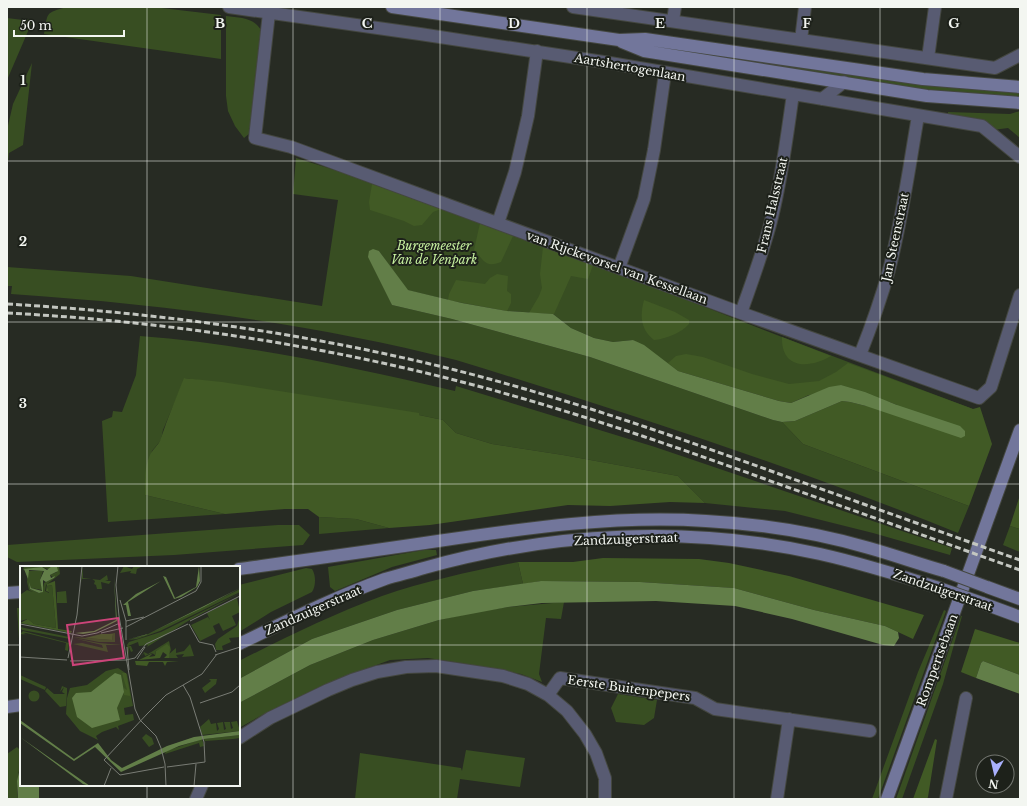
<svg xmlns="http://www.w3.org/2000/svg" width="1027" height="806" viewBox="0 0 1027 806" font-family="'Libre Baskerville',serif">
<style>
.green{fill:#384e22}
.forest{fill:#415a25}
.water{fill:#627e48}
.lines{fill:none;stroke-linecap:round;stroke-linejoin:round}
.street-casing{stroke:#444740;stroke-width:14}
.secondary-casing{stroke:#444740;stroke-width:14}
.street{stroke:#585b72;stroke-width:12}
.secondary{stroke:#72769b;stroke-width:12}
.rail{stroke:#c3c6c0;stroke-width:3;stroke-dasharray:6 3;stroke-linecap:butt}
.secondary-bridge-casing{stroke:#444740;stroke-width:14;stroke-linecap:butt}
.secondary-bridge{stroke:#72769b;stroke-width:12}
.grid{fill:none;stroke:#f3f6f1;stroke-width:1;stroke-opacity:0.55}
.labels{text-anchor:middle;dominant-baseline:central;stroke-width:4;stroke-linejoin:round;paint-order:stroke}
.street-label{font-size:12px;fill:#f3f6f1;stroke:#1d211a}
.park-label{font-size:12px;font-style:italic;fill:#c7f1a0;stroke:#1d211a}
.inset-road{fill:none;stroke:#797c75;stroke-width:1}
.view{fill:#cc4479;fill-opacity:0.15;stroke:#cc4479;stroke-width:2}
.inset-edge{fill:none;stroke:#f3f6f1;stroke-width:2}
.grid-label{font-size:13px;text-anchor:middle;font-weight:bold;fill:#f3f6f1;stroke:#1d211a;stroke-width:4;stroke-linejoin:round;paint-order:stroke}
</style>
<rect width="100%" height="100%" fill="#272b23"/>
<path class="green" d="M67,7H153L221,15V59L44,34C48,12 45,13 67,7Z
M226,16C240,18 253,17 261,30L252,129L250,133L244,138L235,126L228,111L226,96Z
M7,18L23,20L31,19L32,22L7,80Z
M646,44L931,83L969,89L1020,92V98L959,94L891,87Z
M32,63L23,145L9,153L7,171V130L13,104Z
M1020,111V138L1008,128L993,130L947,118L948,112L1010,114Z
M296,158L341,172L641,282L782,337L973,409L809,395L678,371L633,340L613,342L594,338L571,328L553,314L507,311L462,303L407,290L379,251L392,305L452,319L590,357L773,420L782,422L803,444L969,506L958,533C794,467 625,412 456,360C310,323 161,304 11,294L12,286H7V267L131,276L322,306L338,200L293,194Z
M140,336C246,344 351,367 455,391L456,386L655,447L952,548L950,555L873,533L785,511L705,503L678,476L563,455L492,444L456,433L443,420L419,415L185,378L163,430L161,440L152,451L145,495L225,514L108,522L102,421L112,417L113,411L122,412L136,375Z
M319,517L356,519L389,528L319,534Z
M278,525H299L310,535L303,545L174,555L17,562L7,557V545Z
M1010,526L1020,529V552L1003,545Z
M424,550H436L437,555L392,567L335,591L330,587L328,567Z
M518,562L523,584L473,591L397,610L312,639L239,679V661C286,637 333,614 382,596C426,581 472,571 518,562Z
M306,568L312,569C316,575 316,586 312,592L271,612L239,632V585Z
M564,602L561,619L546,618L539,674L542,682L521,674L461,663L428,658L390,660L344,677L262,715L239,728V703L310,665L373,640L439,620L476,612L508,607Z
M17,608H21V669Z
M944,610L946,611L878,799H872L918,672Z
M961,616H962L943,684L902,799H896Z
M618,694L657,700L654,718L644,725L616,722L611,708Z
M17,747L21,751C21,767 15,782 18,799H7V754Z
M466,750L525,758L520,787L460,779L457,799H355L360,753L461,768L462,771Z"/>
<path class="forest" d="M372,184L441,209L433,212L422,225L414,226L404,221L370,210L369,202Z
M480,223L513,236L501,262C485,268 485,261 474,250Z
M543,247L593,265L588,279L571,276L554,314L529,313L539,296L542,288L540,274Z
M497,274L508,276L507,291L511,294V303L507,311L448,300L449,294L456,280L485,284L490,278Z
M644,300L675,312L689,320V324C681,333 666,339 654,340C640,329 640,315 644,300Z
M782,337L831,356C809,369 781,369 782,337Z
M686,354L703,357L752,374L789,384L819,381L836,372L848,363L973,409L980,407L992,444L969,506L803,444L782,422L795,421L842,401L850,402L866,406L897,405L865,392L841,385L809,395L791,403L779,401L678,371L668,363L676,356Z
M184,378L222,382L419,413V415L443,420L456,433L492,444L563,455L678,476L705,503L670,502L610,506L568,505L430,525L389,528L356,519L319,517L308,509H285L225,514L145,495C145,480 144,466 151,453C154,448 160,443 161,438C168,417 176,398 184,378Z
M1020,495V529L1010,526Z
M603,558L699,559L729,563L789,576L924,615L913,639L885,626L814,610L734,588L640,582L541,581L523,584L518,562H573Z
M975,629L1020,643V675L983,661L981,663L976,678L961,672Z
M935,739L937,740L928,797L927,799H913Z"/>
<path class="water" d="M373,249L379,251L408,290L462,303L507,311L553,314L571,328L594,338L613,342L633,340L644,345L678,371L779,401L791,403L829,387L841,385L865,392L897,405L960,426L965,431V436L961,438L866,406L850,402L842,401L835,404L795,421L782,422L773,420L590,357L452,319L392,305L368,257L369,251Z
M541,581L640,582L734,588L814,610L885,626L898,632L899,638L894,646L883,645L792,619L735,606L656,601L542,603L508,607L439,620L373,640L310,665L239,703V679L312,639L397,610L473,591Z
M983,661L1020,675V694L976,678L981,663Z
M21,764V785H39V799H18L17,781Z"/>
<g class="lines">
<g class="street-casing">
<path id="street" d="M229,7L420,34L610,63L982,126L1020,157
M573,7L995,68L1020,55
M269,13L255,138L291,147L741,313L979,398L991,387L1020,295
M673,21L675,7
M801,40L805,7
M928,58L935,7
M822,99L844,82
M498,223L515,172L528,116L537,51
M619,268L644,199L654,150L665,73
M741,313C752,281 764,250 772,217C782,177 787,135 793,94
M860,355C871,327 881,299 889,270C902,220 909,168 918,116
M548,695L560,678L695,698L715,709L870,731
M239,738L270,718L328,690L352,680L377,672L406,667L436,666L503,676L528,684L548,695L567,711L585,734L596,753L605,778V799
M196,799L202,785
M777,799L789,719
M946,799L966,698"/>
</g>
<g class="secondary-casing">
<path id="secondary" d="M392,7L619,40L645,39L923,79L1020,87
M622,42L644,51L927,96L1020,103
M239,569C305,560 372,551 438,541C527,528 616,515 706,521C761,524 817,533 869,548C894,555 919,564 944,571
M987,587L1020,599
M7,593L21,592
M982,603L1020,617
M239,644C287,621 335,597 385,579C398,575 411,572 424,568C552,532 690,525 820,554C860,563 899,575 939,588
M7,707L21,705
M887,799L1020,430"/>
</g>
<use href="#street" class="street"/>
<use href="#secondary" class="secondary"/>
<path class="rail" d="M7,304C161,313 306,333 455,370C566,398 674,436 782,475C861,503 941,532 1020,560
M7,313C181,322 354,350 521,398C611,424 699,455 787,487C864,514 942,542 1020,570"/>
<g class="secondary-bridge-casing">
<path id="secondary-bridge" d="M944,571L987,587
M939,588L982,603"/>
</g>
<use href="#secondary-bridge" class="secondary-bridge"/>
</g>
<path class="grid" d="M147,7V567M293,7V799M440,7V799M587,7V799M734,7V799M880,7V799M7,161H1020M7,322H1020M7,484H1020M7,645H21M239,645H1020M147,785V799"/>
<g class="labels">
<g class="street-label">
<text transform="translate(630 67) rotate(10)">Aartshertogenlaan</text>
<text transform="translate(772 205) rotate(-77)">Frans Halsstraat</text>
<text transform="translate(895 237) rotate(-78)">Jan Steenstraat</text>
<text transform="translate(617 267) rotate(20)">van Rijckevorsel van Kessellaan</text>
<text transform="translate(626 539) rotate(-2)">Zandzuigerstraat</text>
<text transform="translate(943 590) rotate(19)">Zandzuigerstraat</text>
<text transform="translate(313 610) rotate(-24)">Zandzuigerstraat</text>
<text transform="translate(937 660) rotate(-70)">Rompertsebaan</text>
<text transform="translate(629 688) rotate(8)">Eerste Buitenpepers</text>
</g>
<g class="park-label">
<text x="434" y="245">Burgemeester<tspan x="434" dy="14">Van de Venpark</tspan></text>
</g>
</g>
<g transform="translate(20 566)">
<rect width="220" height="220" fill="#272b23"/>
<path d="M4,0H39L40,8L26,19L25,25L29,27L27,20L32,19L36,62L14,58L8,53L0,55V29L7,24L13,26L9,24L7,16L8,5H23L20,14L22,24L11,22L9,17L10,23L19,27L22,26L24,17L34,12L30,9L37,6L22,1L3,4ZM63,0V12L80,14L87,9L88,14L85,15H91L89,18L81,16L82,23H77L76,19L74,18L75,15L72,13H61V17ZM104,0L112,3L114,0H123L117,3L116,8L110,7L111,5L100,7ZM220,23V26L140,65L117,73L108,74L128,68ZM46,25L47,37H37V26ZM220,27L168,55L127,81L128,79L119,80L118,76L108,80H111L113,85L111,86L109,81V91L107,79L109,76L141,66ZM217,32L220,46L212,50L216,59L203,65L199,57L193,60L196,67L180,75L171,59L188,51L190,54L187,47ZM220,50V71L209,72L211,76L202,80L203,84H196L195,78L198,73L217,60ZM0,61L49,71L50,73L2,64ZM3,65L49,77L48,85L45,84L46,77L6,67L3,68L8,69L0,68ZM95,67V76H79L53,71L92,74L93,68H89ZM53,72L79,77L102,79H86L88,86L53,78L62,77L83,82L82,79ZM149,75L151,84L149,88L156,82V87L164,85L170,78L174,90L162,91L164,88L156,89L158,92H149L148,79L136,85L135,89L132,87L125,90L124,87L121,91L124,86L128,88ZM98,102L107,108L113,140L104,142L105,149L113,148L114,154L98,160L99,164L96,161L82,166L76,170L78,174L60,165L46,148L47,132L50,122L67,119L86,105ZM0,109L26,121L25,124L0,113ZM189,113H197L196,118L185,127L182,122L191,115ZM42,120L47,122V127L46,140L40,141L25,125L27,122L34,128H45L42,126L44,121L40,126ZM8.5 130a5.5 5.5 0 1 1 11 0a5.5 5.5 0 1 1-11 0ZM189,153L191,158L196,157L197,165L199,163L197,157L203,156L204,164L206,163L204,156H210L211,163L213,162L211,156L217,155L220,165L182,169L180,161ZM126,168L132,172L134,178L129,181L122,172ZM220,169V172L213,173L185,175L186,180L184,173ZM182,173L184,180L180,181L179,177L145,188L146,185Z" fill="#384e22"/>
<path d="M35,15L38,63L52,65L51,67L0,57L8,53L14,58L36,62L32,19L27,20L29,26L26,25L27,18ZM81,68H93L92,74L65,72ZM147,78L150,81L149,92H144L147,89L143,86L140,92L119,94L133,87L129,91L135,90L136,85ZM115,95H159L147,96L145,100L143,96H129L127,100L116,99ZM102,107H106L111,133L110,130L104,129V122L107,124Z" fill="#415a25"/>
<path d="M32,0L37,1L38,5L30,9L31,12L35,10L34,12L26,16L23,14V26L19,27L10,23L9,16L11,22L22,25L20,14L24,5L9,4L8,13L4,3L22,1L27,4ZM179,0L180,15L177,21L161,31L154,33L143,10L146,11L155,32L176,21ZM94,10L97,55L75,66L63,68L55,67L74,65L96,54ZM141,15L108,36L111,50H108L106,39H103L116,28ZM220,22L184,41L128,68L109,73L126,69ZM95,107L101,109L104,126L97,142L100,154L72,162L57,151L52,132L56,127L71,126ZM0,154L54,193L78,177L91,194L102,202L147,180L174,171L220,165V169L184,173L159,180L101,206L75,181L54,195L0,157ZM0,171L70,220L63,218Z" fill="#627e48"/>
<path class="inset-road" d="M98,0L96,19L99,50L115,143L120,154L136,170L141,182L145,198L146,220M100,34L106,55V74M106,55L124,51M170,55L220,30M0,58L62,70L77,67L100,57M169,58L179,76L193,79L196,86M106,61L176,25L181,16V0M81,67L103,62M107,81L109,104M195,89L220,81M0,91L47,94M48,92L57,49L62,0M117,93L125,81M106,94L115,92L126,78L168,58M50,95L106,94M180,137L212,126L220,119M127,148L84,194L100,209L144,201M126,149L146,129L182,108L197,88M147,201L185,196L184,176L170,131L163,119M84,220L91,202M174,220L176,198"/>
<path class="view" d="M98,52L104,92L53,99L47,59Z"/>
<rect width="220" height="220" class="inset-edge"/>
</g>
<g class="grid-label">
<text x="220" y="28">B</text>
<text x="367" y="28">C</text>
<text x="514" y="28">D</text>
<text x="660" y="28">E</text>
<text x="807" y="28">F</text>
<text x="954" y="28">G</text>
<text x="23" y="85">1</text>
<text x="23" y="246">2</text>
<text x="23" y="408">3</text>
</g>
<rect width="1027" height="806" fill="none" stroke="#f3f6f1" stroke-width="16"/>
<g transform="translate(995 774) rotate(188)"><circle r="19" fill="#1d211a" stroke="#737670"/>
<path d="M0-3L7 15L0 10L-7 15Z" fill="#a9b0fc"/>
<text y="-6" font-size="11" font-weight="bold" text-anchor="middle" fill="#f3f6f1">N</text>
</g>
<path d="M14 30v6h110v-6" fill="none" stroke="#f3f6f1" stroke-width="2"/>
<text x="20" y="30" font-size="12" fill="#f3f6f1" stroke="#1d211a" stroke-width="3" paint-order="stroke">50 m</text>
</svg>
